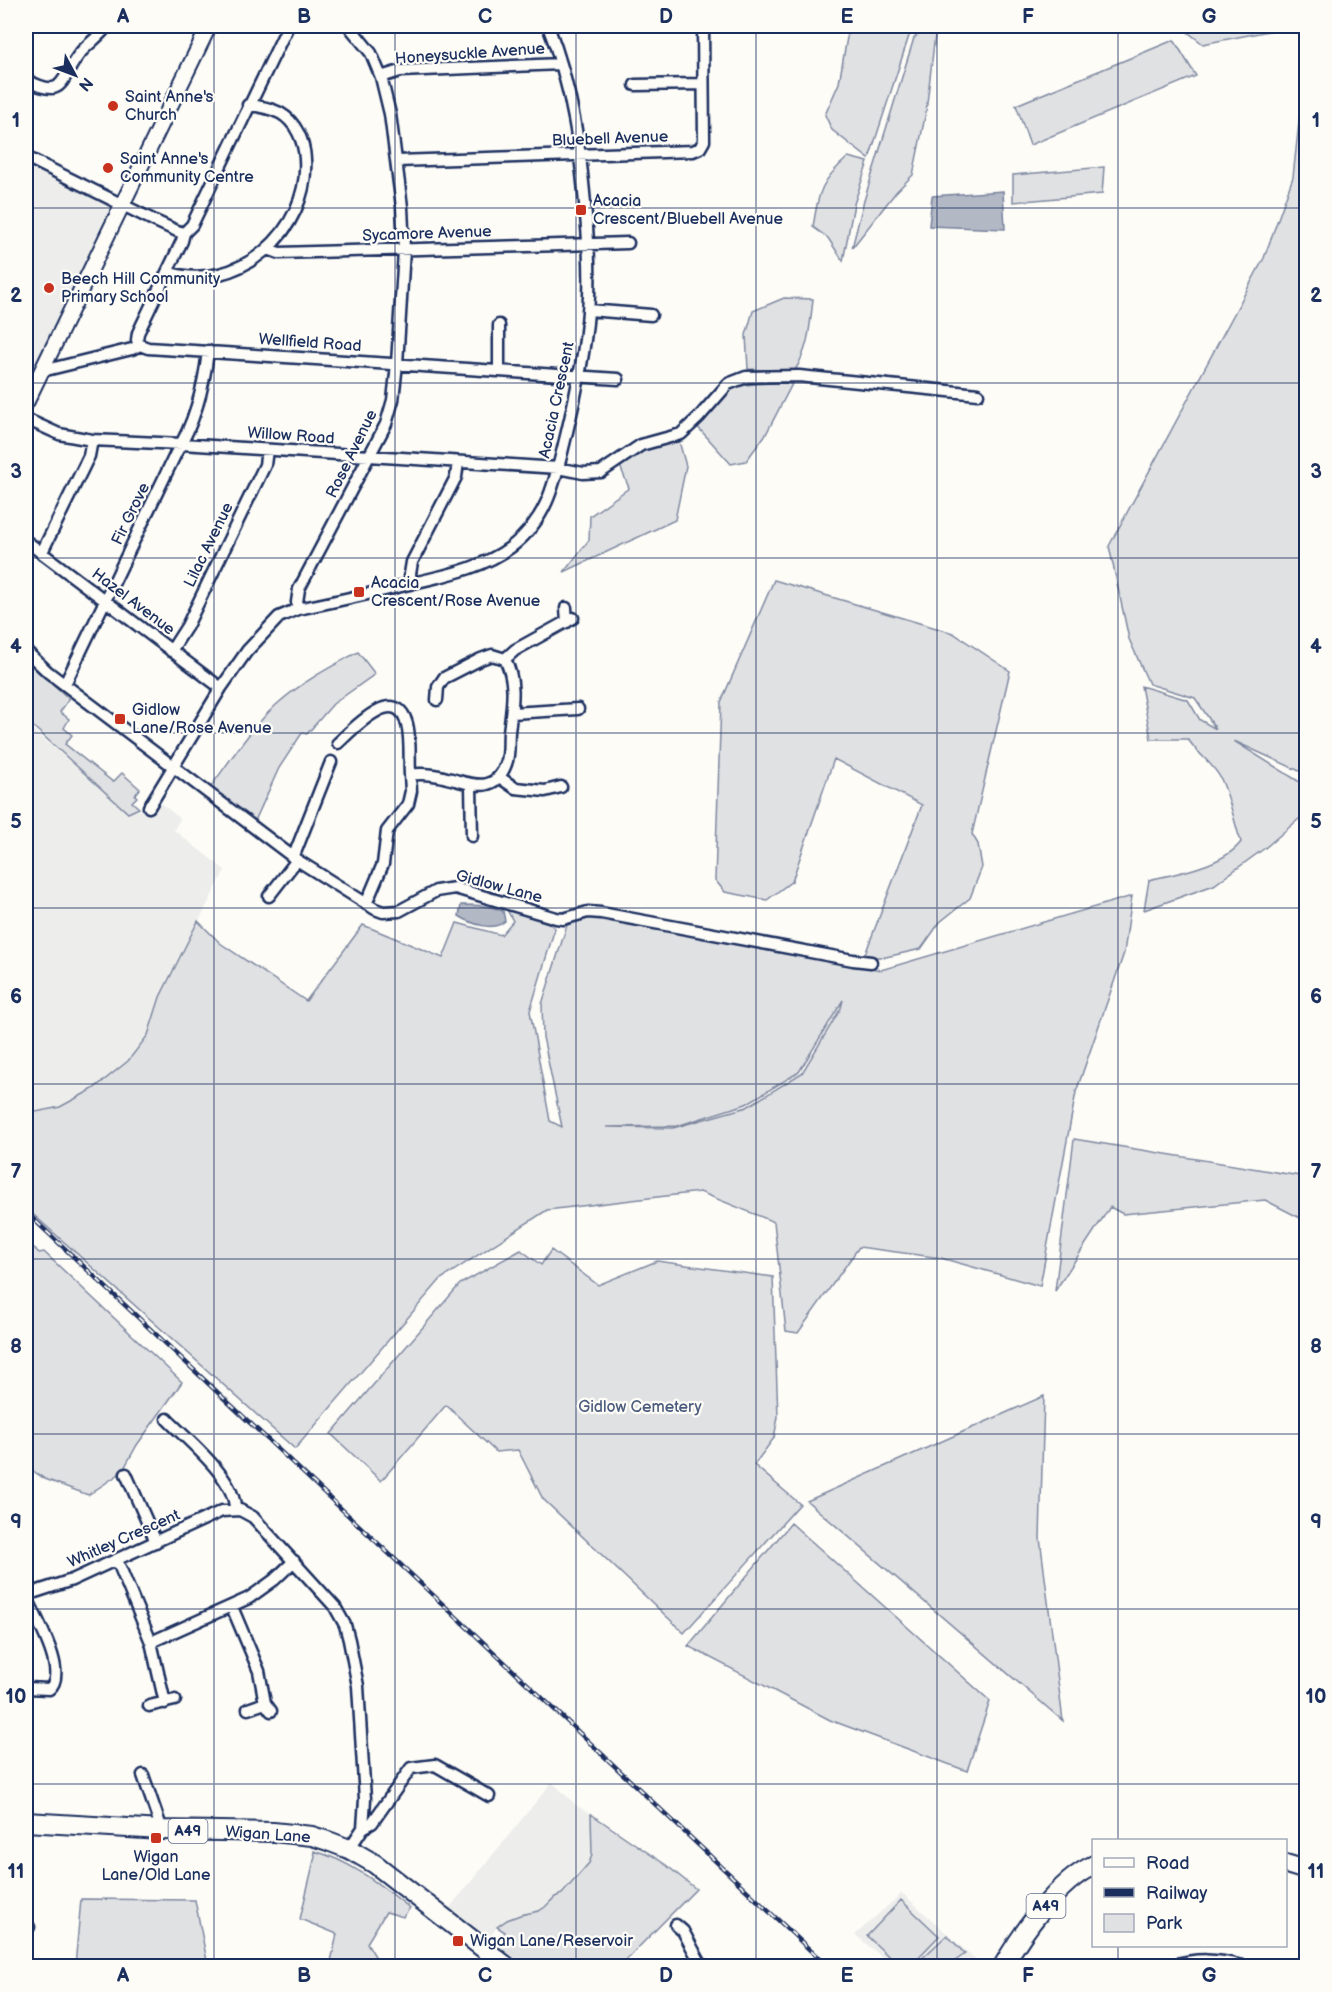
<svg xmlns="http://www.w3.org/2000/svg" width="1332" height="1992" viewBox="0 0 1332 1992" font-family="'Balsamiq Sans',sans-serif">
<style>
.built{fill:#edeeec}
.green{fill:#e0e1e3;stroke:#7e88a0;stroke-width:1.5;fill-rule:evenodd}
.water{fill:#b3b8c5;stroke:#76819c;stroke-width:1.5}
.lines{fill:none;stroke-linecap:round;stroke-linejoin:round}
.street-casing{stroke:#1b2f5e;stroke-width:15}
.secondary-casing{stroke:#1b2f5e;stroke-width:18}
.highway-casing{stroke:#1b2f5e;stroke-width:22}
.street{stroke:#fdfcf7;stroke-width:10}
.secondary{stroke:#fdfcf7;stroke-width:14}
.highway{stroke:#fdfcf7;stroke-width:18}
.rail-casing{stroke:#1b2f5e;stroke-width:4.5}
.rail{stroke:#fdfcf7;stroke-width:2;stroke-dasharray:7;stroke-linecap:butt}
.grid{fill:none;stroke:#1b2f5e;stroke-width:1.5;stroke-opacity:0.55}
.poi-dot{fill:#c8321e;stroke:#fdfcf7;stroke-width:2}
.labels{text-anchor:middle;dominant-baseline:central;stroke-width:4.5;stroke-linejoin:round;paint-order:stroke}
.shield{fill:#fdfcf7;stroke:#5f6c8c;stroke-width:1.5}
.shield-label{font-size:15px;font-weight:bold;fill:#1b2f5e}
.street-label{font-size:16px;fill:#1b2f5e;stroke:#fdfcf7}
.poi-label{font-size:16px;fill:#1b2f5e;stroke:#fdfcf7;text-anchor:start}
.park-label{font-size:16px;fill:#4c5c7f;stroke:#fdfcf7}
.neatline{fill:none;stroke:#1b2f5e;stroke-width:2}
.grid-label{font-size:20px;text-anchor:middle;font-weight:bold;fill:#1b2f5e}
</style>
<rect width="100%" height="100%" fill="#fdfcf7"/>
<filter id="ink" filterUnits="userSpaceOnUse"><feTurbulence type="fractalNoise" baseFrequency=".0167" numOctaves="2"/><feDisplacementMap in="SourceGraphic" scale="12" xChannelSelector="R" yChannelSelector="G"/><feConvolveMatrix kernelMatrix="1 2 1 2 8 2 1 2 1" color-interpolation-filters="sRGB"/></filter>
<g filter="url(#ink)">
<path class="built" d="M26,163L113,206L32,374L26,371Z
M26,723L128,813L149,807L157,801L171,811L180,819L174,830L225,870L160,997L148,1035L128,1061L93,1089L60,1108L26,1114Z
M552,1782L577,1806L591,1814L592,1855L589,1863L562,1894L555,1897L539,1911L507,1920L497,1927L488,1940L447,1911Z
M902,1893L983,1966H893L855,1935Z"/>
<path class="green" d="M849,26H920L909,36L869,159L832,130L825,115L839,83Z
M928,26H936L926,112L913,175L896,192L852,248L863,204L914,38Z
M1180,26H1294L1203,44Z
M1174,40L1196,76L1030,145L1016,105Z
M1300,113H1306V774L1234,741L1298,781L1306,784V813L1265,848L1214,885L1144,910L1149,880C1177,873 1223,866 1241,842C1234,822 1230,798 1221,779C1213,763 1197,754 1188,739H1151L1141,686L1188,700L1200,720L1216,729L1195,698L1149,684L1129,639L1109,546L1264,258L1293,177Z
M848,157L868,162L854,204L843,261L828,238L813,227C819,191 820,182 848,157Z
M1104,167L1102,194L1013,202V175Z
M784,298L813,299C810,326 809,348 794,372L748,369L746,335L753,311Z
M773,381L792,384L766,434L746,461L731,464L695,424L716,401L734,387Z
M679,441L686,466L675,520L564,572L589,540L590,516L629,488L620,466L639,451Z
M774,580L953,633L1010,671L972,834L978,844L982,867L970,898L940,922L921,949L886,957H864L922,805L834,759L792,881L767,900L725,892L715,880L721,702Z
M358,652L375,674L333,704L307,734L302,733L279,768L254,823L209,789C230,761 250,729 276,705C300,683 330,667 358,652Z
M26,659L69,699L60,712L69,719L64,728L72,735L65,744L113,782L122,773L140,789L135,795L137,797L132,802L139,808L128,813L26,720Z
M1132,896L1124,953L1076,1092L1040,1286L941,1258L859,1247L798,1333L786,1331L774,1222L700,1192L547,1210L441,1279L295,1449L26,1208V1114L60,1107L93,1089L128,1061L148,1035L160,997L198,921L220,943L306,1001L363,925L443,958L457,923L501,935L513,921L507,910L547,922L555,928L530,1011L550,1121L562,1127L543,1037L542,1004L568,922L577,916L595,917L712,937L881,970ZM843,1000L841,1008L802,1073L747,1107L673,1128L606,1127L677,1126L746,1104L799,1072Z
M1074,1139L1306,1177V1221L1265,1200L1123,1214L1110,1207L1055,1291Z
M26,1240L39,1253L44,1252L182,1382L137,1445L122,1472L88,1495L45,1479L26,1466Z
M521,1250L541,1265L551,1250L598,1285L657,1261L773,1277L778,1417L774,1438L754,1465L800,1504L684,1633L543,1499L518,1450L496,1452L446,1405L381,1481L331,1434L460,1284Z
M1044,1396L1040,1538L1063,1721L807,1501Z
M791,1523L990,1701L967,1771L830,1720L688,1646Z
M591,1814L666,1865L696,1889L620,1966H522L494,1946L505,1932L497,1927L507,1920L520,1915L539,1911L545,1907L555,1897L562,1894L589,1863L592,1855Z
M314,1851C351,1861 380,1885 410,1908L403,1917L386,1912L367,1943L378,1961L375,1966H330L337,1934L300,1919L315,1856Z
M81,1899L195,1900L208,1966H75Z
M901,1900L939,1936L910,1966H899L867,1936Z
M947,1935L965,1954L948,1966H914Z"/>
<path class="water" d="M1003,191L1005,229L929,226L932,196Z
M461,905C476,905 489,905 503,911L505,921C493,932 472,924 459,916Z"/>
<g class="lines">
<g class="street-casing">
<path id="street" d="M381,77L400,71L561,64
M26,80C67,101 59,78 81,52C89,43 100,36 107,26
M635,85L702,84
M26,157L155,221L177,231L184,233
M397,161L693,151L700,148L704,141L703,26
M268,249L279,253L628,243
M167,272C237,295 310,231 305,159C304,141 296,122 280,113C270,108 259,106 248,105
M589,310L651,315
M499,325V371
M140,345L137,340L138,333L182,241L184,233L192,225L288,26
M42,371L132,349L140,345L148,348L618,379
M26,419L59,434L92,440L182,444L558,468L583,473L601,472L641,445L681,434L699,417L728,384L746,377L799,376L978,394
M26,541L221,688
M42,552L89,456L92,440
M411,584L410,574L412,562L456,477L458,462
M566,608L567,622
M298,609L297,602L299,589L386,424L393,400L397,364L404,250L402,207L390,114L381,77L371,53L349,26
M26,651L48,672L297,860L375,909L383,912L399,911L436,891L455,888L556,918L563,919L588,912L601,913L853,960L871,962
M171,651L187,626L265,465L267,450
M505,659L515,650L573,618
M65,684L176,453C195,422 204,387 208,351
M512,713L578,709
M338,743C352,730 396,682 407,724C411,739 409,759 410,775
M499,777L515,788L545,791L561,787
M471,786L472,836
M149,807L221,688L247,651L279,617L298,609C337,601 375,593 413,583C447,575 483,568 511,547C549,518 555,480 566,436C576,395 585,354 588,311C591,279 589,248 586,216C581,151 572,86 548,26
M293,858L331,762
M269,896L297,860
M366,904L383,864L387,831L408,804L411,791L410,775C421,773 436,775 447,778C470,783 494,796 506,764C510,754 508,743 509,732C512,706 517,683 505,659L492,655L481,659L444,678L438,687L437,700
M167,1419C188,1441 236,1478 235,1510
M126,1474L156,1542
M117,1560L151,1642L165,1703
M26,1595L72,1580L222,1511L240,1510L253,1517L335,1607L345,1625L349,1640L358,1686L365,1799L363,1828L349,1849
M232,1607L259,1671L265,1703L271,1711
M151,1642L249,1598L274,1580L294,1561
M26,1688L49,1689C70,1673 33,1614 26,1595
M149,1706L175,1700
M248,1709L265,1703
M143,1775L162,1830
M363,1828L372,1823L411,1768L435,1765L489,1796
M676,1925L683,1931L702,1966
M26,1927H29
M1171,1966C1196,1958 1217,1959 1242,1966"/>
</g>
<g class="secondary-casing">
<path id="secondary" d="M26,403L209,26"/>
</g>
<g class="highway-casing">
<path id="highway" d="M26,1822L162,1830L273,1832L312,1836L328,1841L349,1849L375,1864L506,1966
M1286,1864L1306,1870
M1003,1966C1022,1933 1058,1881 1094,1865"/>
</g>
<use href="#street" class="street"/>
<use href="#secondary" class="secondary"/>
<use href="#highway" class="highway"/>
<g class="rail-casing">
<path id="rail" d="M26,1212L827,1966"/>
</g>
<use href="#rail" class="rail"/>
</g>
</g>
<path class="grid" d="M214,26V1966M395,26V1966M576,26V1966M756,26V1966M937,26V1966M1118,26V1840M26,208H1306M26,383H1306M26,558H1306M26,733H1306M26,908H1306M26,1084H1306M26,1259H1306M26,1434H1306M26,1609H1306M26,1784H1306M1118,1946V1966"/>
<g class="poi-dot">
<circle cx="113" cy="106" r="6"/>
<circle cx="108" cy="168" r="6"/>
<rect x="575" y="204" width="12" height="12" rx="3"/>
<circle cx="49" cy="288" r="6"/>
<rect x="353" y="586" width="12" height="12" rx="3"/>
<rect x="114" y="713" width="12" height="12" rx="3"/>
<rect x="150" y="1832" width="12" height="12" rx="3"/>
<rect x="452" y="1935" width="12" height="12" rx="3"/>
</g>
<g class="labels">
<g class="shield">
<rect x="168.5" y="1819" width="39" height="24" rx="4.5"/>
<rect x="1026.5" y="1894" width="39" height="24" rx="4.5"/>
</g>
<g class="shield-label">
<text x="188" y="1831">A49</text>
<text x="1046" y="1906">A49</text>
</g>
<g class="street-label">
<text transform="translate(470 54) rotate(-4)">Honeysuckle Avenue</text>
<text transform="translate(610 139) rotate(-2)">Bluebell Avenue</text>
<text transform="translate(427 234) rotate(-2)">Sycamore Avenue</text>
<text transform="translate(310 343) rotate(4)">Wellfield Road</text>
<text transform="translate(557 400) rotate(-78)">Acacia Crescent</text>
<text transform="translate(291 436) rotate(4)">Willow Road</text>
<text transform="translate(352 454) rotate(-64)">Rose Avenue</text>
<text transform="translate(131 514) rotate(-64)">Fir Grove</text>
<text transform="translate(209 545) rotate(-64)">Lilac Avenue</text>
<text transform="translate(133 602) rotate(37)">Hazel Avenue</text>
<text transform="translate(499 887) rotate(15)">Gidlow Lane</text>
<text transform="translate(124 1539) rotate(-24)">Whitley Crescent</text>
<text transform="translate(268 1835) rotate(4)">Wigan Lane</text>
</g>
<g class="poi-label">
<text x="125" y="97">Saint Anne's<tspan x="125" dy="18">Church</tspan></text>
<text x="120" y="159">Saint Anne's<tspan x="120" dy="18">Community Centre</tspan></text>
<text x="593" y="201">Acacia<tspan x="593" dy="18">Crescent/Bluebell Avenue</tspan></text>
<text x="61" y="279">Beech Hill Community<tspan x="61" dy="18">Primary School</tspan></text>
<text x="371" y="583">Acacia<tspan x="371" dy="18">Crescent/Rose Avenue</tspan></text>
<text x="132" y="710">Gidlow<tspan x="132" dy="18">Lane/Rose Avenue</tspan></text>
<text x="156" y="1857" text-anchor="middle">Wigan<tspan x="156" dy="18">Lane/Old Lane</tspan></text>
<text x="470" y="1941">Wigan Lane/Reservoir</text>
</g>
<g class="park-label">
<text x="640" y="1407">Gidlow Cemetery</text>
</g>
</g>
<rect width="1332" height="1992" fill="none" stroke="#fdfcf7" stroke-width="66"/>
<rect x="1092" y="1839" width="195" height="108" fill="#fdfcf7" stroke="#a3aaba" stroke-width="1.5"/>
<rect x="1104" y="1858" width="30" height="9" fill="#fdfcf7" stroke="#a3aaba" stroke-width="1.5"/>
<text x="1146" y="1869" font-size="18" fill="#1b2f5e">Road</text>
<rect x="1104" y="1888" width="30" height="9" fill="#1b2f5e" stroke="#a3aaba" stroke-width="1.5"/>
<text x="1146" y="1899" font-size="18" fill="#1b2f5e">Railway</text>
<rect x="1104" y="1914" width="30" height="18" fill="#e0e1e3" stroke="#a3aaba" stroke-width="1.5"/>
<text x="1146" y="1929" font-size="18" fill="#1b2f5e">Park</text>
<g transform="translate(75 75) rotate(131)" stroke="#fdfcf7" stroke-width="4.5" paint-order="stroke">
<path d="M0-4.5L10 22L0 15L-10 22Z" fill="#1b2f5e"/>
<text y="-9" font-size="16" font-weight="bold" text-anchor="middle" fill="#1b2f5e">N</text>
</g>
<rect x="33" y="33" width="1266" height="1926" class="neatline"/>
<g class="grid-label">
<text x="123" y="23">A</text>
<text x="304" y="23">B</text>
<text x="485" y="23">C</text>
<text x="666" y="23">D</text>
<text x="847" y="23">E</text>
<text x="1028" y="23">F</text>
<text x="1209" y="23">G</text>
<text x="16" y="127">1</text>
<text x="1316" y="127">1</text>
<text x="16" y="302">2</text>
<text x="1316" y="302">2</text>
<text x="16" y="478">3</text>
<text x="1316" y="478">3</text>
<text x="16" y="653">4</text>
<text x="1316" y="653">4</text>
<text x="16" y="828">5</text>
<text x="1316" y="828">5</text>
<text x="16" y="1003">6</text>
<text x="1316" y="1003">6</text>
<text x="16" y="1178">7</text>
<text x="1316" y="1178">7</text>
<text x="16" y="1353">8</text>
<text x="1316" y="1353">8</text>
<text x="16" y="1528">9</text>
<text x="1316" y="1528">9</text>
<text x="16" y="1703">10</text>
<text x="1316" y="1703">10</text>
<text x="16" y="1878">11</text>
<text x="1316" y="1878">11</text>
<text x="123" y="1982">A</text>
<text x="304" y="1982">B</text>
<text x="485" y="1982">C</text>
<text x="666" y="1982">D</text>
<text x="847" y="1982">E</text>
<text x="1028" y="1982">F</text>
<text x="1209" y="1982">G</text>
</g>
</svg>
